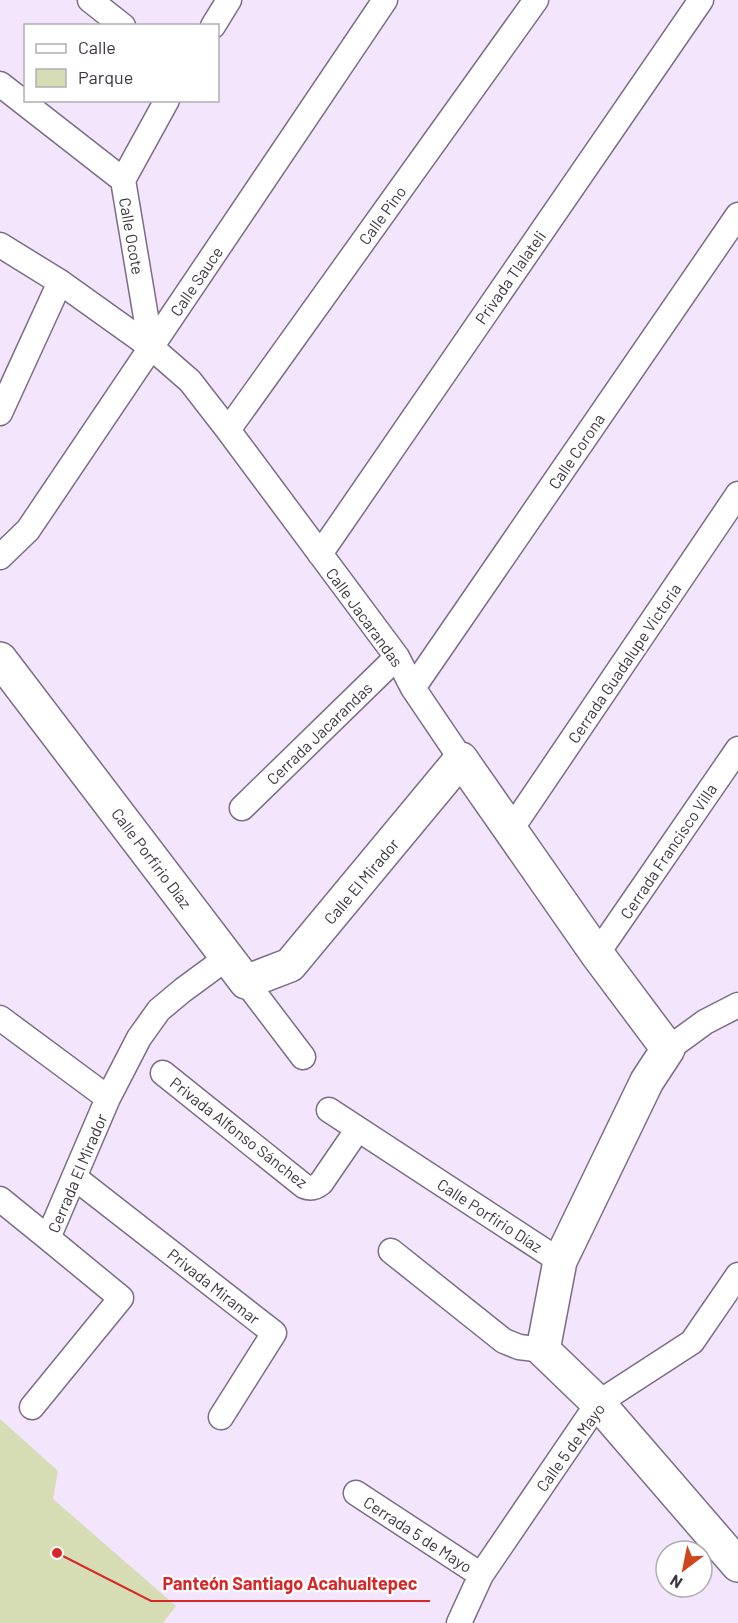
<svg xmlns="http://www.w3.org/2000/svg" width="738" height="1623" viewBox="0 0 738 1623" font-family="Barlow,sans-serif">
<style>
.green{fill:#d6ddb4}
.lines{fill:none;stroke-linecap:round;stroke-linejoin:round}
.street-casing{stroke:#7b6d86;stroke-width:27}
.secondary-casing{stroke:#7b6d86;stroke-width:36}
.street{stroke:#fff;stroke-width:24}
.secondary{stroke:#fff;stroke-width:33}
.labels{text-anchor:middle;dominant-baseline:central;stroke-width:4.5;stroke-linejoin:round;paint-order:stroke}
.street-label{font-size:16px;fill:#3c3540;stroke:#fff}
.leader{fill:none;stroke:#d62828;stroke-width:2}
.callout-dot{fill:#d62828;stroke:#fff;stroke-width:2}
.callout-label{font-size:18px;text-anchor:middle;font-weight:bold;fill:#d62828;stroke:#fff;stroke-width:4.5;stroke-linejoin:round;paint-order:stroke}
</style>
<rect width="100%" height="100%" fill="#f2e5fc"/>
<path class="green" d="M0,1419L58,1471L53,1499L176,1606L163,1623H0Z"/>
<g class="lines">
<g class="street-casing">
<path id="street" d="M90,0L123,26
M213,26L229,0
M0,84L123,180
M0,245L60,282L151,347L190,381L228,430L397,657L413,688L461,759
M151,347L123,180L167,100
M0,413L60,282
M228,430L536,0
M320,554L701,0
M0,557L28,530L385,0
M413,688L738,215
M242,808L397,657
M510,831L738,494
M597,954L738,749
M246,982L303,1057
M0,1018L108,1098
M668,1049L705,1022L738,1005
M163,1073L304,1186C311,1189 315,1188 321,1183L358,1129
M329,1110L560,1261
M74,1177L274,1333L221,1417
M0,1199L48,1238
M391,1251L504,1341L519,1347L543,1350
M32,1407L121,1298L48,1238L108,1098L139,1038L159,1010L183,990L228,957
M356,1493L481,1575
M459,1623L481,1575L598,1403L692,1342L738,1275"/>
</g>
<g class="secondary-casing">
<path id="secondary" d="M0,659L246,982L290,965L461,759L597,954L668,1049L647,1081L560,1261L543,1350L598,1403L738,1565"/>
</g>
<use href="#street" class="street"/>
<use href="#secondary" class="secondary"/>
</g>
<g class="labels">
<g class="street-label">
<text transform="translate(382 215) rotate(-54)">Calle Pino</text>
<text transform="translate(132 236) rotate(80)">Calle Ocote</text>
<text transform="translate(510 277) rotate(-55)">Privada Tlalateli</text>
<text transform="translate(196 281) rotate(-56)">Calle Sauce</text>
<text transform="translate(576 451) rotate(-56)">Calle Corona</text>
<text transform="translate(365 617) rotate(54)">Calle Jacarandas</text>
<text transform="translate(624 663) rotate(-56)">Cerrada Guadalupe Victoria</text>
<text transform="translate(319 733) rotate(-44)">Cerrada Jacarandas</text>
<text transform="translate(668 851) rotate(-56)">Cerrada Francisco Villa</text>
<text transform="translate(152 858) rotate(53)">Calle Porfirio Díaz</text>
<text transform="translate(361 881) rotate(-50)">Calle El Mirador</text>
<text transform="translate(239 1132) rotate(38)">Privada Alfonso Sánchez</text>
<text transform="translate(77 1173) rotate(-67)">Cerrada El Mirador</text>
<text transform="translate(490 1215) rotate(33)">Calle Porfirio Díaz</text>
<text transform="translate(214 1286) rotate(38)">Privada Miramar</text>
<text transform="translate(570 1447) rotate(-54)">Calle 5 de Mayo</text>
<text transform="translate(418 1534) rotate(33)">Cerrada 5 de Mayo</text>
</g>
</g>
<path class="leader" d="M57 1553L151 1601H430"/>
<circle class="callout-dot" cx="57" cy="1553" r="6"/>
<g class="callout-label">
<text x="290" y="1590">Panteón Santiago Acahualtepec</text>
</g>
<rect x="24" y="24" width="195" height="78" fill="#ffffff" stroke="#b1aeb3" stroke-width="1.5"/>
<rect x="36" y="44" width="30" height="9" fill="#ffffff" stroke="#b1aeb3" stroke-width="1.5"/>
<text x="78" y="54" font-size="18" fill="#3c3540">Calle</text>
<rect x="36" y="69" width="30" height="18" fill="#d6ddb4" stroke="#b1aeb3" stroke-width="1.5"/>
<text x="78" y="84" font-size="18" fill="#3c3540">Parque</text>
<g transform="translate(684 1569) rotate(212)"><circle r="28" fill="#ffffff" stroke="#b1aeb3" stroke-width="1.5"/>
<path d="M0-4.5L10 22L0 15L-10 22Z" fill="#cf461e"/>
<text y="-9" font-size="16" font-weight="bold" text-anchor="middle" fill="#3c3540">N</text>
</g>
</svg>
